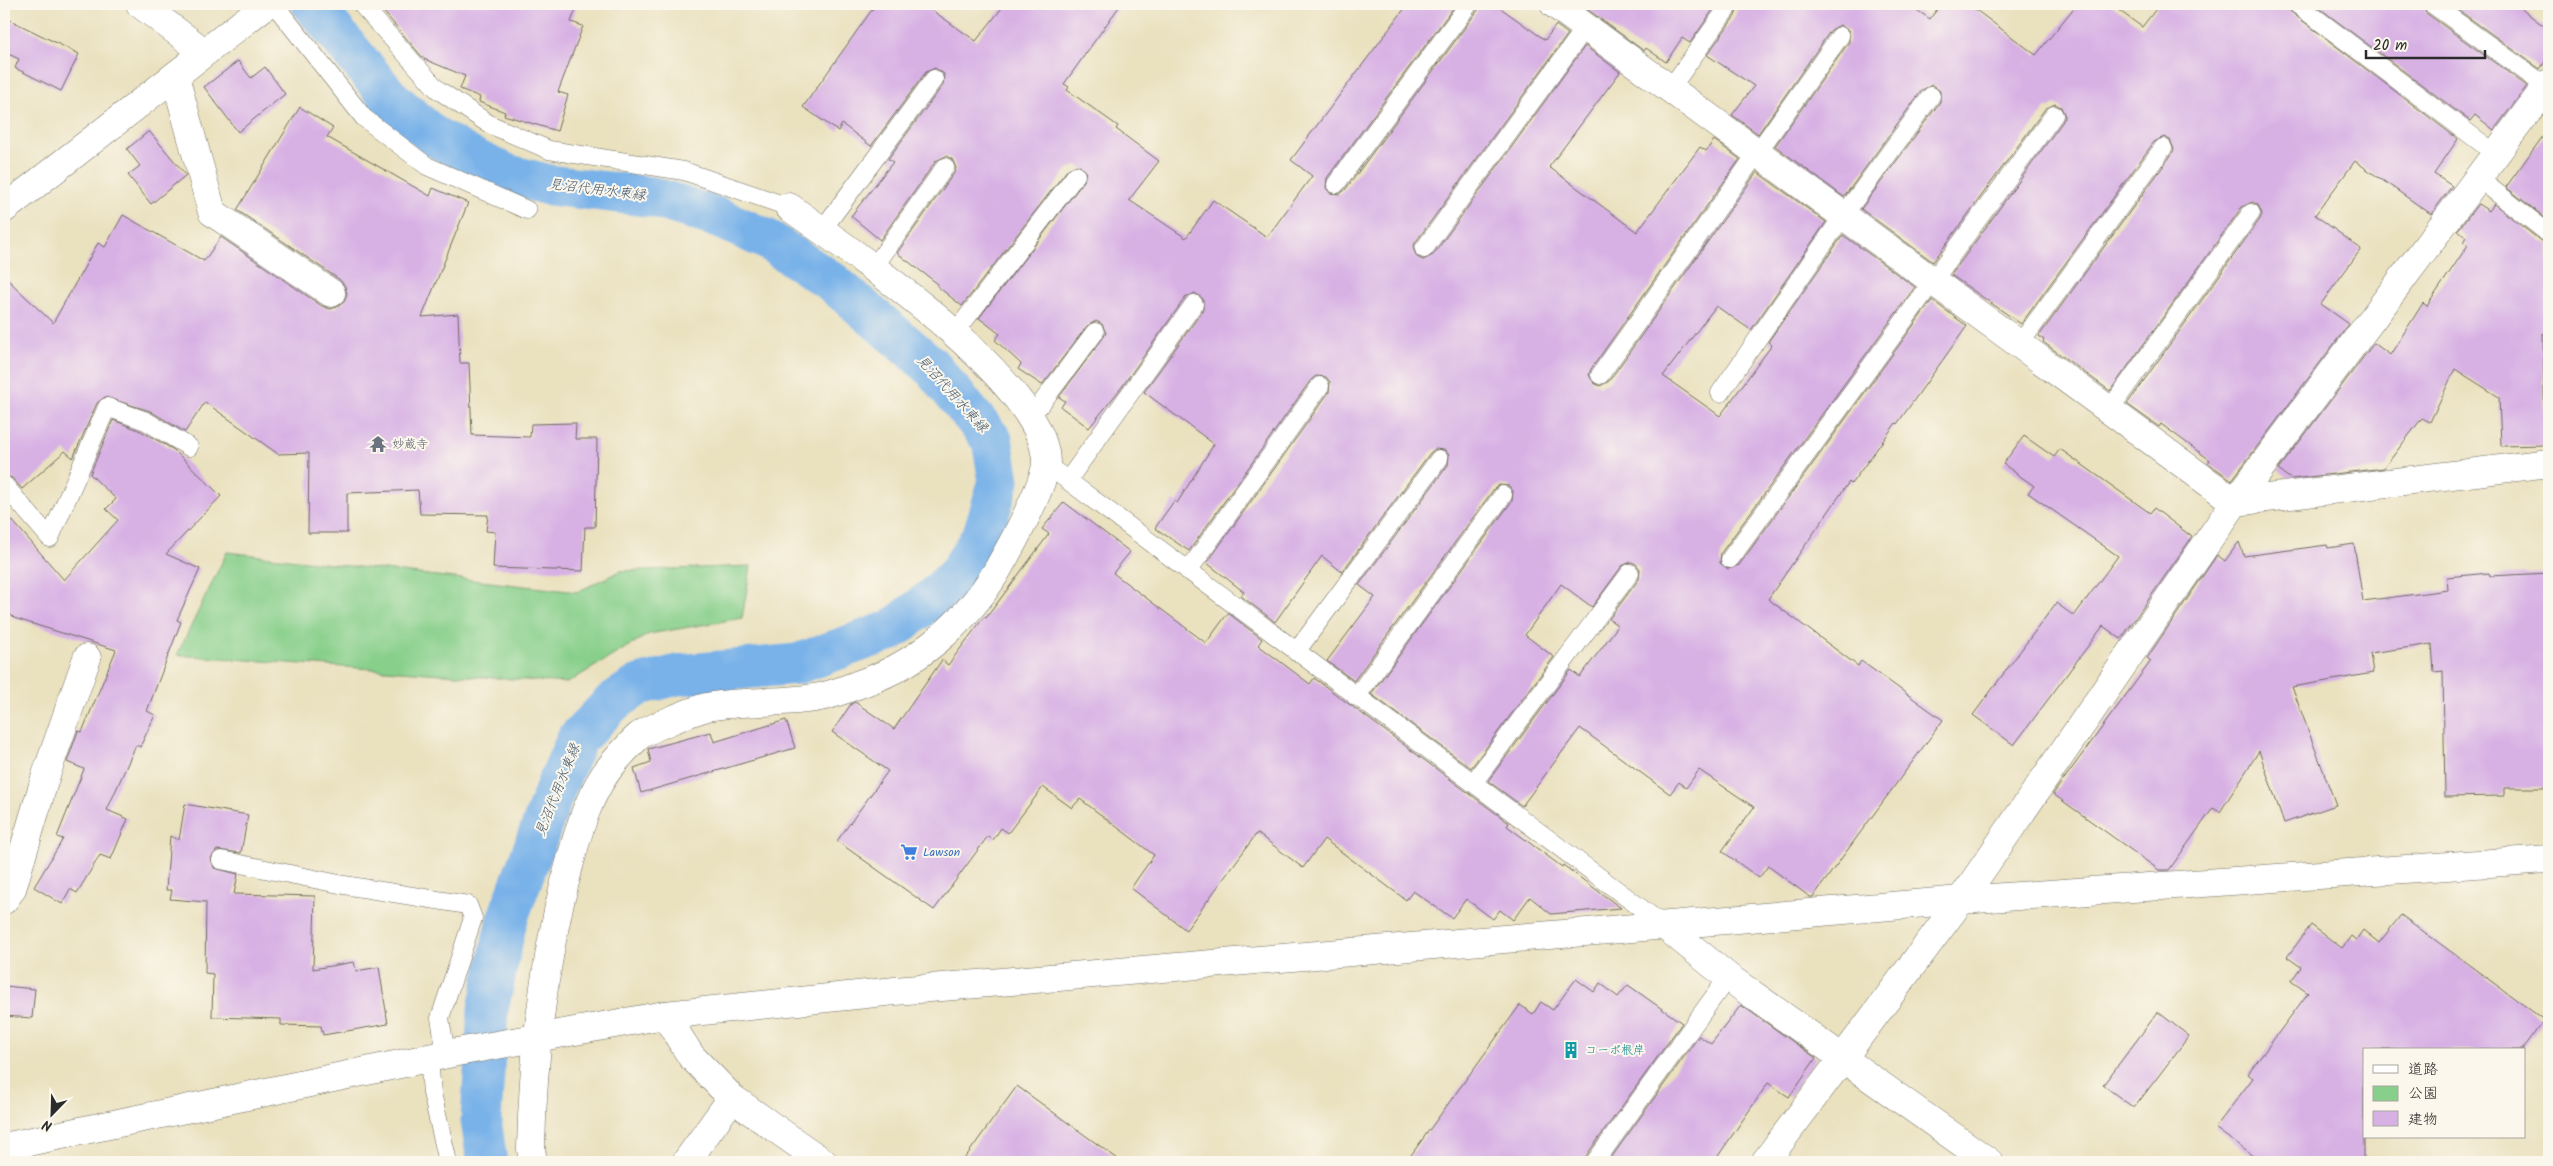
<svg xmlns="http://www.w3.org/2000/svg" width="2553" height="1166" viewBox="0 0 2553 1166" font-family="Kalam,'Klee One',sans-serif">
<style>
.green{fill:#87cf8a;stroke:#597d5a}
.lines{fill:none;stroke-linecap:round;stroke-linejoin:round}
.canal{stroke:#79b2e9;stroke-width:41}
.building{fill:#d7b0e4}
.service-casing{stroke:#6e6b5f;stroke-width:19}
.minor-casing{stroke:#6e6b5f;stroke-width:29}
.tertiary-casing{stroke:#6e6b5f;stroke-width:29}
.service{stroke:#fff;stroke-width:18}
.minor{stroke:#fff;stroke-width:28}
.tertiary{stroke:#fff;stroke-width:28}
.labels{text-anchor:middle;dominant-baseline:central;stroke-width:4;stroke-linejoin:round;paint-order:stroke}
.worship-label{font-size:12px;fill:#5b616d;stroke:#fbf7ec;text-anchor:start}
.shop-label{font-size:12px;fill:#366cbe;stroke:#fbf7ec;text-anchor:start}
.culture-label{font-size:12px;fill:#0d838f;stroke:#fbf7ec;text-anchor:start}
.water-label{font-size:14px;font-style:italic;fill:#465a6e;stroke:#fbf7ec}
</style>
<rect width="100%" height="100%" fill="#fbf7ec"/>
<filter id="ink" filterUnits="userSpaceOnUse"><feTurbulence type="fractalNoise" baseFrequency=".02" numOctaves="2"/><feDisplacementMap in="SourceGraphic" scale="10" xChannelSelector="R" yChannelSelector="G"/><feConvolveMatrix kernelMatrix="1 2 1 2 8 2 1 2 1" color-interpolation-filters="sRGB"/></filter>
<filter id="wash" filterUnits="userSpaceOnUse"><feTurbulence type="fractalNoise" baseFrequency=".0096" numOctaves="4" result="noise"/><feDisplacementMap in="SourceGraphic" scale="20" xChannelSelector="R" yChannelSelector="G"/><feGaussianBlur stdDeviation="1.12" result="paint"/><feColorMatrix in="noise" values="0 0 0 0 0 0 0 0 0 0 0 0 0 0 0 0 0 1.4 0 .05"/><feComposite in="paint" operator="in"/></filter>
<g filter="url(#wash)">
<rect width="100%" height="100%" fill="#eae1bf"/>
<path class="green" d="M227,552L577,592L620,571L751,566L742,618L649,634L567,683L177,655Z"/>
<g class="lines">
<path class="canal" d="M312,4L389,97L432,135L470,157L509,175L549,185L653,197L719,218L768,240L832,282L930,365L992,440L999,481L983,534L958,574L934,597L892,630L797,664L677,675L639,685L613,702L577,739L556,787L507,920L488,1009L481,1120L487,1162"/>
</g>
<g id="blocks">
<path class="building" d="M377,4H578L571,22L583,26L558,92L568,95L557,131L504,115L505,112L479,102L480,97L460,89L465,76L424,59Z
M876,4H923L976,41L1005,4H1121L1064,84L1069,87L1067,90L1118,126L1116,129L1159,161L1129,200L1186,238L1213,200L1267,237L1312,176L1291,160L1408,4H1456L1327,178L1326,188L1330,193L1340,194L1345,190L1478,10L1479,4H1495L1545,40L1556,25L1568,34L1415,243L1413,248L1417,257L1423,260L1433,255L1585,46L1620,72L1549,167L1637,232L1700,147L1706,151L1714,140L1740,159L1591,369L1589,375L1594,383L1600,386L1609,381L1757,172L1826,222L1751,330L1716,306L1663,376L1720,416L1772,345L1768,342L1843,235L1915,287L1721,553L1720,563L1728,569L1739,565L1932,300L1967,326L1897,424L1896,423L1851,484L1849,482L1768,599L1858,666L1861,661L1943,720L1813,897H1810L1768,866L1759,878L1722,851L1754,807L1699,770L1686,788L1679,782L1670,794L1580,728L1522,806L1488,781L1571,670L1580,677L1618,626L1609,619L1639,579L1640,569L1636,564L1631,562L1622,566L1592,607L1561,584L1525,635L1554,657L1471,768L1371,694L1512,501L1513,491L1509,486L1499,485L1494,489L1354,681L1327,661L1375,597L1359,585L1448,465L1449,455L1445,450L1435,449L1430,453L1342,572L1322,556L1275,622L1241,596L1244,592L1207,563L1329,392L1330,382L1326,377L1316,376L1311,380L1189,551L1155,528L1174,501L1177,503L1214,444L1144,392L1203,310V299L1195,293L1185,298L1121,388L1089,428L1061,407L1065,401L1059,397L1103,338L1106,333L1102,324L1096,321L1087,326L1042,385L1018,369L1021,364L995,340L1000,334L979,318L1084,181L1086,171L1078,165L1068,169L962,306L937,286L938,284L897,253L954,173L956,168L952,159L946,156L936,161L880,240L851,216L893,162L888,159L943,85L944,74L935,68L926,72L871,146L842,124L838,131L803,107Z
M1580,4H1717L1690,43L1682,38L1666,62L1646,48L1644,51Z
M1734,4H1908L1930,19L1941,4H1968L2036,55L2077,4H2110L2142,27L2160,4H2287L2291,12L2458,139L2434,174L2452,186L2431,214L2355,161L2315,215L2361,249L2321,304L2349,324L2232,480L2208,463L2210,460L2161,424L2159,427L2127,404L2260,219L2262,214L2258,205L2252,202L2242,207L2110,391L2043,342L2044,340L2039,336L2172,154L2174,149L2170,140L2164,137L2154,142L2021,324L1951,275L2063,121L2065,116L2061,107L2055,104L2045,109L1933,262L1861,209L1940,102V91L1932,85L1922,90L1844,197L1775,146L1849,42V31L1840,25L1831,30L1758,134L1732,115L1754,86L1707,55L1735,16L1737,10Z
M2314,4H2422L2426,13L2527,86L2494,130L2475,115L2470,121Z
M2450,4H2515L2549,30V56L2540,69Z
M4,17L79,54L61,91L15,68L19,59L4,52Z
M238,61L251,78L265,67L285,94L238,132L204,87Z
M300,107L333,128L327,137L430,196L433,188L468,203L422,317L458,314L460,363H469L472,435L530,437L531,424L576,423L575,439H597L595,527H585L583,571L493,568L495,532L486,531L488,515L420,514L418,490L347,493V533H308L309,453L278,454L205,402L185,432L150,411L105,397L97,403L73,458L65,451L22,489L12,478L4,475V276L53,323L98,243L105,247L123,215L204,261L221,237L322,306L330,309L337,307L344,302L347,294L345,286L340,280L237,210Z
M2549,128V221L2506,187Z
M149,131L186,175L151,204L128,175L140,166L127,149Z
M2478,204L2489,211L2494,204L2542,242L2549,244V337L2543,333L2545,445L2501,446L2499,397L2455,369L2430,422L2422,418L2384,468L2291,479L2278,470L2374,343L2390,355L2423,303L2427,306L2468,245L2463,242L2466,237L2457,231Z
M113,420L141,431L174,450L221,496L166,554L200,569L177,620L181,622L147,711L155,715L140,747L136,745L107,810L128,819L111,859L100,855L77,893L70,889L62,904L34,887L63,839L57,837L84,769L67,762L78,731L82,732L116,650L14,618L4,608V511L64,580L118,520L106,509L116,499L90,474Z
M2024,436L2054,457L2060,449L2150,513L2154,508L2192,537L2121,639L2103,626L2014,745L1973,715L2056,603L2074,616L2118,556L2028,493L2034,486L2003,464Z
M1064,502L1130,552L1113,573L1206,643L1228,613L1262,639L1258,645L1310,684L1314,678L1509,823L1507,826L1562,867L1563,865L1621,908L1551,914L1530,897L1513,920L1500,910L1493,919L1466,899L1452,918L1413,891L1406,900L1324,839L1303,868L1257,833L1186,930L1131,888L1154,855L1080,799L1072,808L1043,787L1008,833L1001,828L993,840L988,836L934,910L837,841L888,771L832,732L851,704L855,702L894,729L942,660L948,665L984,617L986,618L1049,534L1042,529Z
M2239,542L2244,556L2327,545L2328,548L2354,544L2363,601L2448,590L2447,577L2489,573L2490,576L2549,573V788H2504V796L2445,797L2443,671L2434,672L2432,644L2370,653L2373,673L2292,687L2336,805L2284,823L2259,751L2220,812L2213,808L2169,870H2159L2053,794L2151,661L2147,658L2217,555L2225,561Z
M786,720L795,748L641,793L634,768L651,762L648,749L711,732L714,742Z
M185,804L248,815L241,853L217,850L211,858L214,868L238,874L234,894L315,896L313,969L354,962L356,971L379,967L388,1024L323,1035L321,1026L281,1025V1019L212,1017L213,974L205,973L206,902L170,899L172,890H166L170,836L179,840Z
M2401,915L2544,1020L2522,1050H2364V1162H2261L2215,1128L2253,1078L2248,1074L2308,993L2291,981L2301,967L2287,957L2311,925L2342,948L2351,936L2356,940L2363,930L2379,943Z
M1576,979L1594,992L1600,983L1618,997L1628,985L1682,1023L1586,1156L1585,1162H1406L1520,1005L1533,1014L1541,1002L1553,1010Z
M4,986L35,989L32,1018L4,1016Z
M1741,1005L1816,1058L1789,1097L1768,1083L1714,1162H1608L1699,1036L1711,1044Z
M2158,1012L2189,1036L2134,1108L2103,1085Z
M1017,1086L1122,1162H962Z"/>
</g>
</g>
<g filter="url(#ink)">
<use href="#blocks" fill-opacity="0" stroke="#6e6b5f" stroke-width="1"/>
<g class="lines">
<g class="service-casing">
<path id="service" d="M274,4L364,118L427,166L527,210
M361,4L437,89L489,124L549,150L684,171L789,207
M2297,4L2496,154
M2432,4L2547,87
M1670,89L1726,10
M2478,178L2549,234
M1336,184L1469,4
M822,230L934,79
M1424,249L1586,27
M874,267L945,167
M954,334L1076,175
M2019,345L2163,148
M1600,375L1840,36
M1720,393L1843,216L1931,96
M2109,410L2251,213
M1027,412L1040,405L1095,332
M1047,465L1665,926
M1068,480L1194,304
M4,485L50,538L107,407L146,421L189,447
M1730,559L2054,115
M1188,571L1320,386
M1296,652L1439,459
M1356,697L1503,495
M1473,783L1630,573
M221,860L344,885L468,905L473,918L440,1018L446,1054
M429,1058L432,1093L448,1162
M1595,1162L1728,977"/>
</g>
<g class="minor-casing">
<path id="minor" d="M140,4L204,52
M1554,4L2235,502L2549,463
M175,76L212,212L331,293
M4,900L12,889L46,775L87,658
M1665,926L1728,977L1989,1162
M665,1015L691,1056L732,1098L823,1162
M533,1162L531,1149C533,1053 543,963 568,870C578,832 589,790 616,760C623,752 631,743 639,736C648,729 694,710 707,707C744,700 783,704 820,697C835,694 851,687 865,682C923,662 975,613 1003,560C1014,541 1046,481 1046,462C1046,383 851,251 789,207
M686,1162L732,1098
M1765,1162L1961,900L2235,502L2549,83"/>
</g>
<g class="tertiary-casing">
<path id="tertiary" d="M4,209L267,4
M4,1147L457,1052L665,1015L895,991L1961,900L2549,859"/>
</g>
<use href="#service" class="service"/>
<use href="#minor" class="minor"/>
<use href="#tertiary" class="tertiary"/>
</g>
</g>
<defs>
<g id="temple-bare" transform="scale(1.35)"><path d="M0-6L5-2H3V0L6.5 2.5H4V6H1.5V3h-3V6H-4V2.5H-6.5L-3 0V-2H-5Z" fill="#6b7280" stroke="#fbf7ec" stroke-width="2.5" paint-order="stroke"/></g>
<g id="supermarket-bare" transform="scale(1.35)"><path d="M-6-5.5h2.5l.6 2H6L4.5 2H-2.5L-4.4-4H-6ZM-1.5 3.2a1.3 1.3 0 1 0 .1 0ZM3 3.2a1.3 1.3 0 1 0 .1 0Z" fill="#3f7fe0" stroke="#fbf7ec" stroke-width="2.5" paint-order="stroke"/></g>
<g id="building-bare" transform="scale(1.35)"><path d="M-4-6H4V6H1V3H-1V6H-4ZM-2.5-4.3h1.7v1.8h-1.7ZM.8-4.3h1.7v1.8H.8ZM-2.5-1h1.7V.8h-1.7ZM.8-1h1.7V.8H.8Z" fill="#0f9aa8" stroke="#fbf7ec" stroke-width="2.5" paint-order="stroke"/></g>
</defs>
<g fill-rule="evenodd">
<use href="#temple-bare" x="378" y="444"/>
<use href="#supermarket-bare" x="909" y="852"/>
<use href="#building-bare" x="1571" y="1050"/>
</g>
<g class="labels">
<g class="worship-label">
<text x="392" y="444">妙蔵寺</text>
</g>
<g class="shop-label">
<text x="923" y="852">Lawson</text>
</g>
<g class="culture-label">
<text x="1585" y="1050">コーポ根岸</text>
</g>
<g class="water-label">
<text transform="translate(597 190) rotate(7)">見沼代用水東縁</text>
<text transform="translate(952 394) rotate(48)">見沼代用水東縁</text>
<text transform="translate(558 790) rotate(-68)">見沼代用水東縁</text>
</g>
</g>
<rect width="2553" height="1166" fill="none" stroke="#fbf7ec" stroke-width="20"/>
<rect x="2363" y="1048" width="162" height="90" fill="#fbf7ec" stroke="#a8a59f"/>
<rect x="2373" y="1065" width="25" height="8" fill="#ffffff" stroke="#a8a59f"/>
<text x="2408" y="1074" font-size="15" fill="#2b2b2b">道路</text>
<rect x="2373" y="1086" width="25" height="15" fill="#87cf8a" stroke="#a8a59f"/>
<text x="2408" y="1098" font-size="15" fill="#2b2b2b">公園</text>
<rect x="2373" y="1111" width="25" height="15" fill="#d7b0e4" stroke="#a8a59f"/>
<text x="2408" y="1124" font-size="15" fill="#2b2b2b">建物</text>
<g transform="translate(52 1114) rotate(203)" stroke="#fbf7ec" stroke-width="4" paint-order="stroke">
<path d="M0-4L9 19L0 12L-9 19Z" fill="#2b2b2b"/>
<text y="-8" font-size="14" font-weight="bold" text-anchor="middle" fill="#2b2b2b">N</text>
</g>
<path d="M2366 50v8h119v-8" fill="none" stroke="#2b2b2b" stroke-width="2.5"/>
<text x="2373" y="50" font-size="15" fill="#2b2b2b" stroke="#fbf7ec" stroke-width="4" paint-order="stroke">20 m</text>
</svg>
